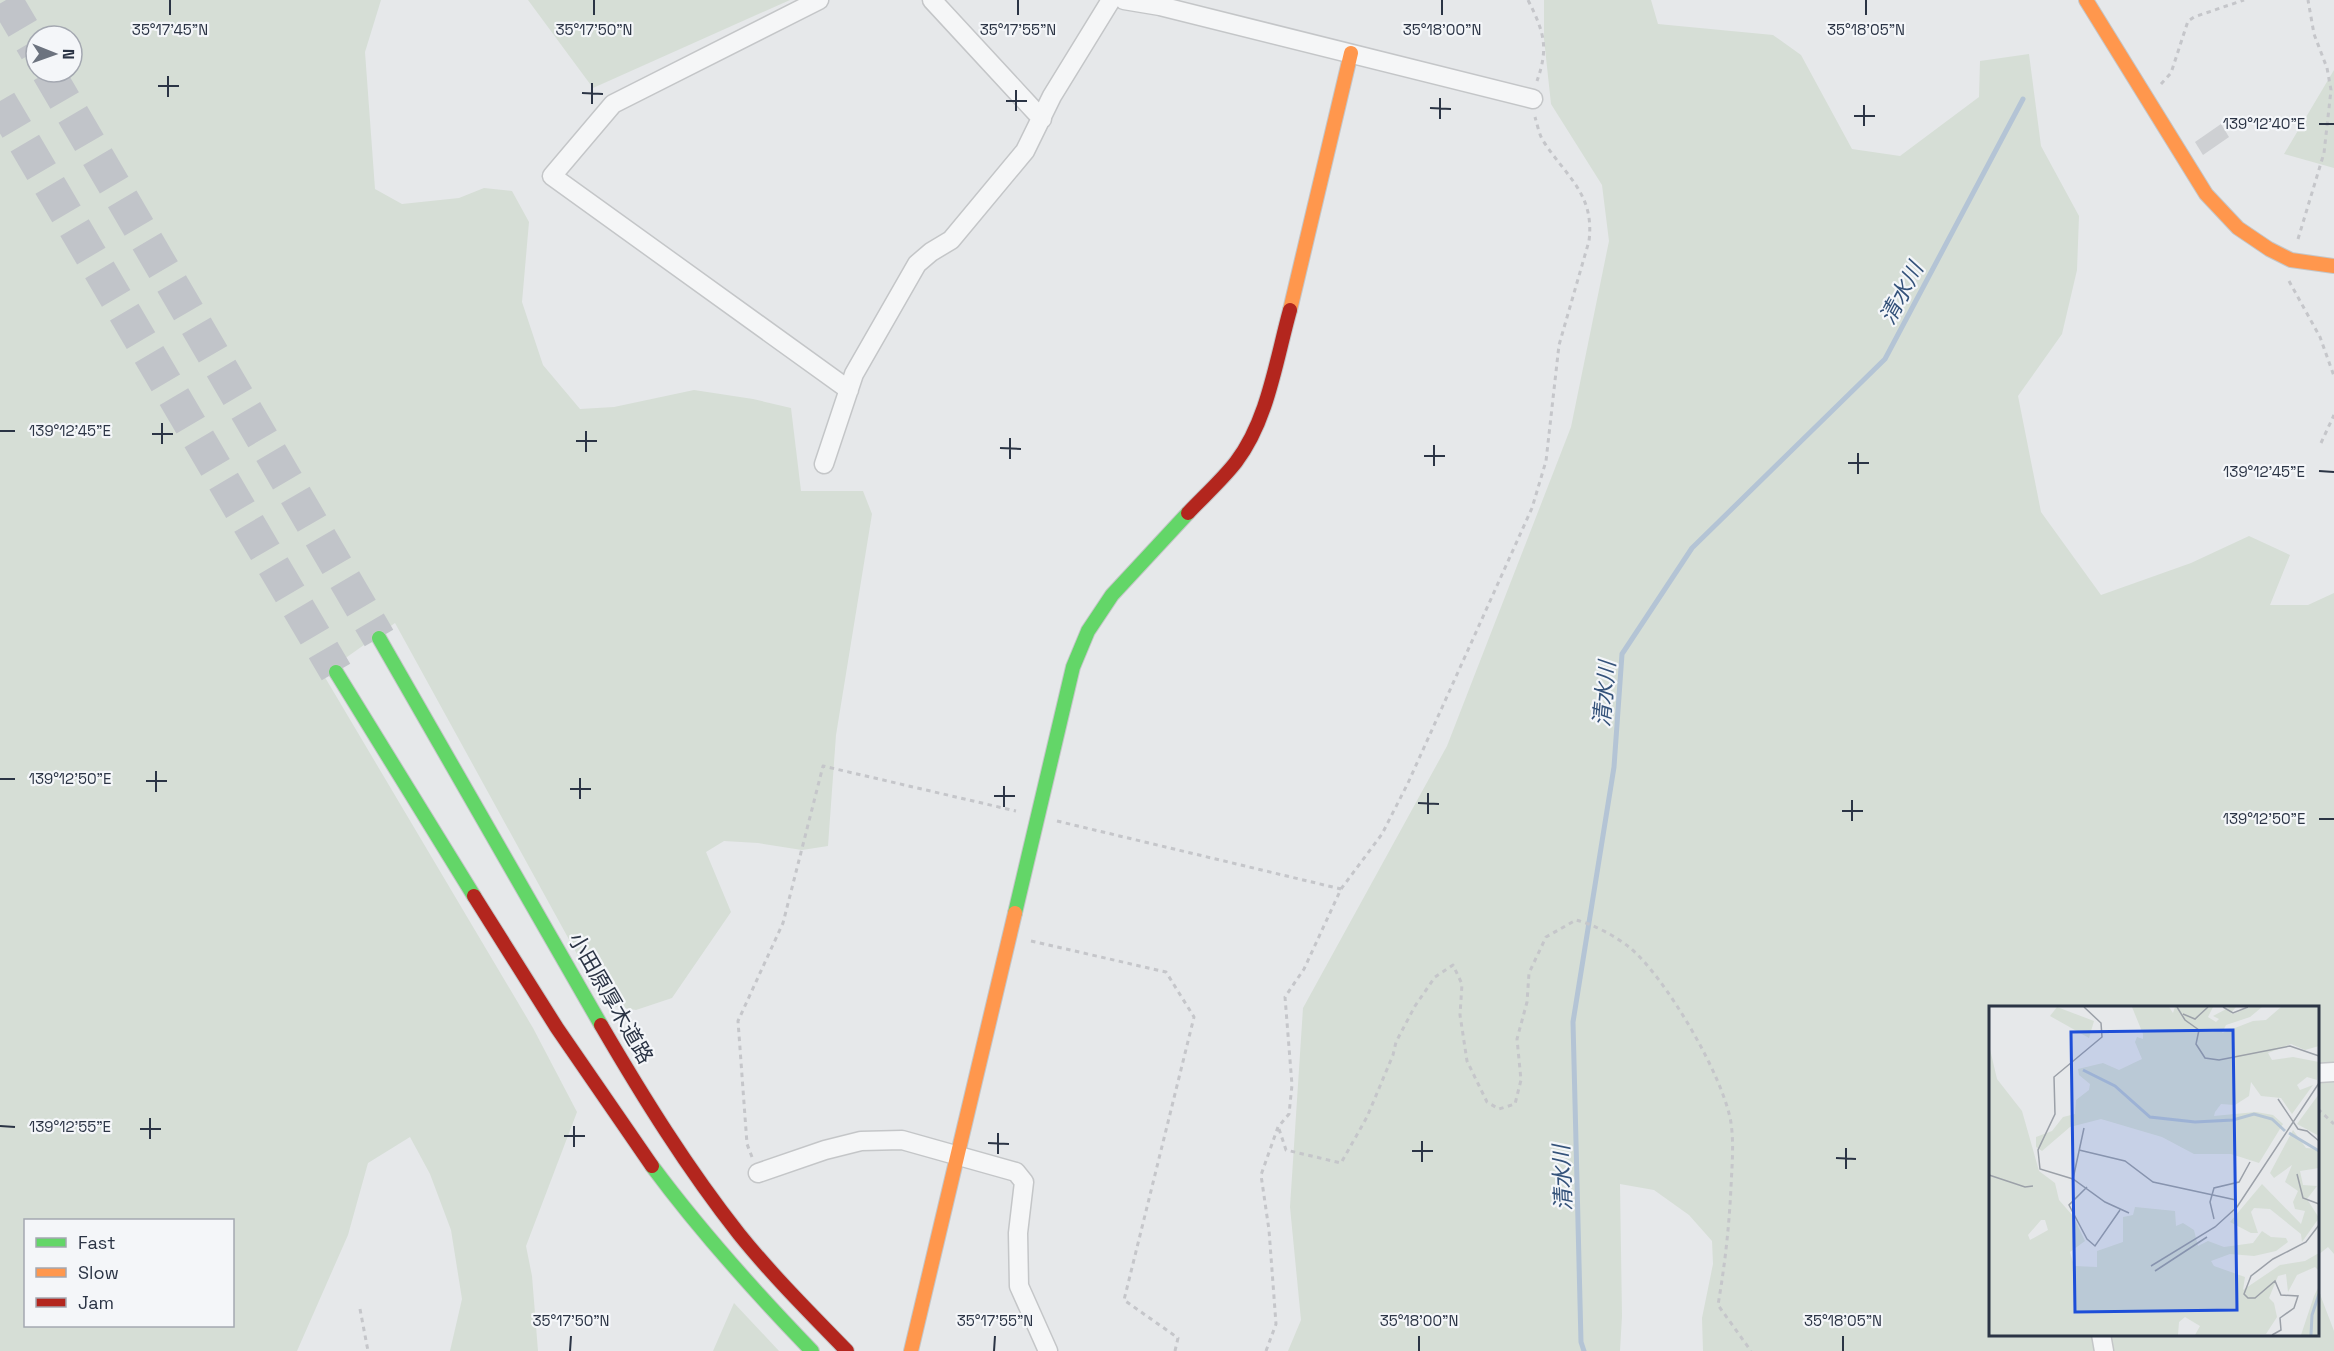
<svg xmlns="http://www.w3.org/2000/svg" width="2334" height="1351" viewBox="0 0 2334 1351" font-family="'Space Grotesk','Noto Sans JP',sans-serif">
<style>
.green{fill:#d6ded6;fill-rule:evenodd}
.lines{fill:none;stroke-linecap:round;stroke-linejoin:round}
.stream{stroke:#b4c4d5;stroke-width:5}
.building{fill:#ced0d3}
.highway-tunnel{stroke:#c1c4c9;stroke-width:33;stroke-dasharray:33 16;stroke-linecap:butt}
.street-casing{stroke:#c4c6c8;stroke-width:21}
.fast-casing{stroke:#c4c6c8;stroke-width:16}
.slow-casing{stroke:#c4c6c8;stroke-width:16}
.jam-casing{stroke:#c4c6c8;stroke-width:16}
.path{stroke:#c5c6ca;stroke-width:3;stroke-dasharray:4.5 4.5;stroke-linecap:butt}
.street{stroke:#f5f6f7;stroke-width:18}
.fast{stroke:#63d668;stroke-width:14}
.slow{stroke:#ff974d;stroke-width:14}
.jam{stroke:#b3261e;stroke-width:14}
.ticks{fill:none;stroke:#2b3445;stroke-width:2}
.labels{text-anchor:middle;dominant-baseline:central;stroke-width:4.5;stroke-linejoin:round;paint-order:stroke}
.street-label{font-size:21px;fill:#2b3445;stroke:#f4f6f9}
.water-label{font-size:22px;font-style:italic;fill:#34527a;stroke:#f4f6f9}
.inset-river{fill:none;stroke:#b4c4d5;stroke-width:3}
.inset-road{fill:none;stroke:#9ba0a8;stroke-width:1.5}
.view{fill:#1d4ed8;fill-opacity:0.15;stroke:#1d4ed8;stroke-width:3}
.inset-edge{fill:none;stroke:#2b3445;stroke-width:3}
.ticks-label{font-size:15px;text-anchor:middle;fill:#2b3445;stroke:#f4f6f9;stroke-width:4.5;stroke-linejoin:round;paint-order:stroke}
</style>
<rect width="100%" height="100%" fill="#e6e8ea"/>
<path class="green" d="M0,0H381L365,52L375,189L402,204L459,198L484,188L512,191L529,222L522,302L543,365L580,409L614,407L694,390L753,399L791,408L801,491H863L872,514L836,735L828,846L802,850L758,843L724,841L706,852L731,912L672,998L636,1010L605,1005L395,623L323,674L533,1028L577,1112L526,1246L532,1276L538,1351H450L462,1299L451,1230L430,1174L410,1137L368,1163L348,1235L297,1351H0ZM36,36H72V72H36ZM26,1220H232V1326H26Z
M528,0H790L593,88Z
M1544,0H1651L1658,24L1773,35L1801,55L1852,149L1900,156L1979,97L1980,61L2029,54L2041,146L2079,216L2077,270L2062,334L2018,396L2041,512L2101,595L2191,563L2249,536L2290,555L2270,605H2308L2334,593V1254L2328,1247L2318,1255V1008H1990V1334H2318V1289L2334,1331V1351H1703L1702,1318L1713,1264L1712,1241L1689,1215L1654,1190L1620,1184L1622,1316L1620,1351H1288L1301,1320L1290,1207L1303,1008L1447,746L1571,427L1609,241L1602,185L1551,104L1544,39Z
M2334,70V168L2284,154Z
M734,1303L779,1351H713Z"/>
<g class="lines">
<path class="stream" d="M1584,1351L1581,1342L1573,1022L1614,767L1622,654L1692,548L1885,359L2023,99"/>
</g>
<path class="building" d="M2221,124L2229,137L2203,155L2195,142Z"/>
<g class="lines">
<path class="highway-tunnel" d="M6,0L36,51
M48,72L379,638
M0,101L336,672"/>
<g class="street-casing">
<path id="street" d="M819,0L613,104L552,176L849,390
M932,0L1042,119
M1124,0L1160,6L1533,99
M824,464L854,374L917,264L931,252L951,240L1025,151L1052,96L1111,0
M2318,1073L2334,1072
M758,1173L825,1150L861,1141L902,1140L1016,1172L1024,1182L1018,1233L1019,1286L1048,1351
M2101,1334L2104,1351"/>
</g>
<g class="fast-casing">
<path id="fast" d="M379,638L601,1025
M336,672L474,896
M1015,913L1073,667L1088,631L1112,595L1188,513
M652,1166C701,1232 755,1292 812,1351"/>
</g>
<g class="slow-casing">
<path id="slow" d="M2086,0L2206,194L2238,228L2269,249L2291,260L2334,266
M1290,310L1351,53
M911,1351L1015,913"/>
</g>
<g class="jam-casing">
<path id="jam" d="M1188,513C1204,496 1222,480 1236,462C1268,420 1276,360 1290,310
M474,896L557,1028L652,1166
M601,1025C643,1097 687,1168 739,1234C772,1275 810,1313 847,1351"/>
</g>
<path class="path" d="M1528,0C1544,32 1549,47 1537,81
M2161,84L2171,73L2188,21L2194,17L2244,0
M2298,239L2324,153L2331,90L2327,68L2314,34L2308,0
M2289,281L2320,337L2334,376
M2321,443L2334,415
M1057,821L1341,889
M1031,941L1166,972L1194,1017L1124,1300L1178,1338L1175,1351
M2318,1109L2334,1124
M1279,1129L1286,1150L1341,1163L1367,1117L1393,1055L1396,1042L1415,1006L1435,977L1453,965L1462,984L1460,1015L1467,1061L1487,1102L1499,1109L1515,1104L1521,1080L1517,1039L1527,1002L1529,973L1546,937L1576,920C1593,924 1615,936 1629,947C1665,976 1724,1077 1731,1123C1734,1144 1732,1165 1731,1187C1729,1228 1725,1264 1718,1305L1751,1351
M752,1157L747,1144L738,1021L783,923L823,766L1016,811
M360,1309L368,1351
M1266,1351L1276,1324L1269,1230L1261,1175L1278,1127L1289,1114L1292,1085L1285,997L1304,969L1341,889L1382,834L1408,783L1532,508L1546,461L1559,345L1589,241C1595,193 1565,176 1542,139C1539,133 1537,124 1535,117"/>
<use href="#street" class="street"/>
<use href="#fast" class="fast"/>
<use href="#slow" class="slow"/>
<use href="#jam" class="jam"/>
</g>
<path class="ticks" d="M170,15V0M594,15V0M1018,15V0M1442,15V0M1866,15V0M158,86H179M582,93L603,94M168,97V76M1006,101H1027M592,104V83M1430,108L1451,109M1016,111V90M1854,116H1875M1440,119V98M2319,124H2334M1864,126V105M0,431H15M152,434H173M576,441H597M162,444V423M1000,448L1021,449M586,452V431M1424,456H1445M1010,459V438M1848,463H1869M1434,466V445M2319,471L2334,472M1858,474V453M0,779H15M146,781H167M570,789H591M156,792V771M994,796H1015M580,799V778M1418,803L1439,804M1004,807V786M1842,811H1863M1428,814V793M2319,819H2334M1852,821V800M0,1126L15,1127M140,1129H161M564,1136H585M150,1139V1118M988,1143L1009,1144M574,1147V1126M1412,1151H1433M998,1154V1133M1836,1158L1856,1159M1422,1162V1141M1846,1169V1148M570,1351L571,1336M994,1351L995,1336M1419,1351V1336M1843,1351V1336"/>
<g class="labels">
<g class="street-label">
<text transform="translate(611 998) rotate(60)">小田原厚木道路</text>
</g>
<g class="water-label">
<text transform="translate(1901 293) rotate(-62)">清水川</text>
<text transform="translate(1604 694) rotate(-85)">清水川</text>
<text transform="translate(1562 1178) rotate(-92)">清水川</text>
</g>
</g>
<g transform="translate(1989 1006)">
<rect width="330" height="330" fill="#e6e8ea"/>
<path d="M68,1L105,15L100,32L61,10ZM143,1H180L184,7L186,1H224L219,11L227,16L230,13L224,10L241,1H247L242,7L244,8L261,1H273L261,11L237,19L233,27L264,15L277,14L292,1H330V40L316,44L302,38L279,47L283,54L304,51L330,56L328,74L318,71L308,79L311,84L324,79L303,108L292,92L272,90L262,76L260,90L246,99L232,98L226,106L225,110L267,106L284,109L294,118L270,157L242,148H205L173,131L112,113L81,121L53,145L47,141V131L63,125L74,111L86,108L87,94L100,84L101,78L90,69L89,63L114,57L130,64L153,53L146,36L148,31L154,33V28ZM0,39L8,73L33,105L50,165L66,177L70,194L84,210L96,235L81,246L85,260L108,261V245L134,236V211L144,209L146,201L186,205L187,220L194,217L205,224L209,240L219,235L235,241L264,237L273,225L282,231L297,232L299,236L287,245L265,250L241,248L222,255L225,260L256,271L254,284L291,259L316,255L330,247V265L326,261L308,269L299,286L297,268L289,270L280,292L285,297L288,311L277,328L206,329L211,320L196,311L190,316L189,329H0ZM52,214H56L59,224L41,234L39,229ZM330,88L329,121L330,130L308,118ZM304,124L317,142L330,143V162L311,165L314,179L328,180L318,193L330,212L313,236L312,228L281,203L265,202L262,206L269,227H262L241,216L273,178L312,218L316,205L306,203L304,196L309,185L296,176L303,159L285,172L281,167ZM330,280V329H312L325,290Z" fill="#d6ded6" fill-rule="evenodd"/>
<path class="inset-river" d="M94,64L126,80L161,111L206,116L244,114L265,108L283,113L296,125M300,127L330,145M322,329L323,309L330,288"/>
<path class="inset-road" d="M95,1L112,17L113,31L65,71L66,108L49,144L51,163L84,173L116,196L140,207M188,1L196,14L210,24L207,38L216,52L230,54L301,40L330,50M234,1L244,7L259,1M194,8L206,13L219,1M289,93L309,123L318,125L330,135M90,144L136,155L164,176L247,194M308,168L314,192L330,198M0,169L36,181L44,180M84,173L95,122M98,181L80,199L98,233L106,240L131,204M225,213L221,196L225,182L250,176L261,156M162,260L226,221L248,201L330,77M166,265L218,231M283,329L292,324L291,312L305,302L309,290L292,289L286,275L266,292H259L255,288L262,270L284,253L317,236L330,219"/>
<path class="view" d="M244,24L248,304L86,306L82,26Z"/>
<rect width="330" height="330" class="inset-edge"/>
</g>
<g class="ticks-label">
<text x="170" y="35">35°17'45"N</text>
<text x="594" y="35">35°17'50"N</text>
<text x="1018" y="35">35°17'55"N</text>
<text x="1442" y="35">35°18'00"N</text>
<text x="1866" y="35">35°18'05"N</text>
<text x="2264" y="129">139°12'40"E</text>
<text x="70" y="436">139°12'45"E</text>
<text x="2264" y="477">139°12'45"E</text>
<text x="70" y="784">139°12'50"E</text>
<text x="2264" y="824">139°12'50"E</text>
<text x="70" y="1132">139°12'55"E</text>
<text x="571" y="1326">35°17'50"N</text>
<text x="995" y="1326">35°17'55"N</text>
<text x="1419" y="1326">35°18'00"N</text>
<text x="1843" y="1326">35°18'05"N</text>
</g>
<rect x="24" y="1219" width="210" height="108" fill="#f4f6f9" stroke="#a4a8b1" stroke-width="1.5"/>
<rect x="36" y="1238" width="30" height="9" fill="#63d668" stroke="#a4a8b1" stroke-width="1.5"/>
<text x="78" y="1249" font-size="18" fill="#2b3445">Fast</text>
<rect x="36" y="1268" width="30" height="9" fill="#ff974d" stroke="#a4a8b1" stroke-width="1.5"/>
<text x="78" y="1279" font-size="18" fill="#2b3445">Slow</text>
<rect x="36" y="1298" width="30" height="9" fill="#b3261e" stroke="#a4a8b1" stroke-width="1.5"/>
<text x="78" y="1309" font-size="18" fill="#2b3445">Jam</text>
<g transform="translate(54 54) rotate(91)"><circle r="28" fill="#f4f6f9" stroke="#a4a8b1" stroke-width="1.5"/>
<path d="M0-4.5L10 22L0 15L-10 22Z" fill="#6c737f"/>
<text y="-9" font-size="16" font-weight="bold" text-anchor="middle" fill="#2b3445">N</text>
</g>
</svg>
